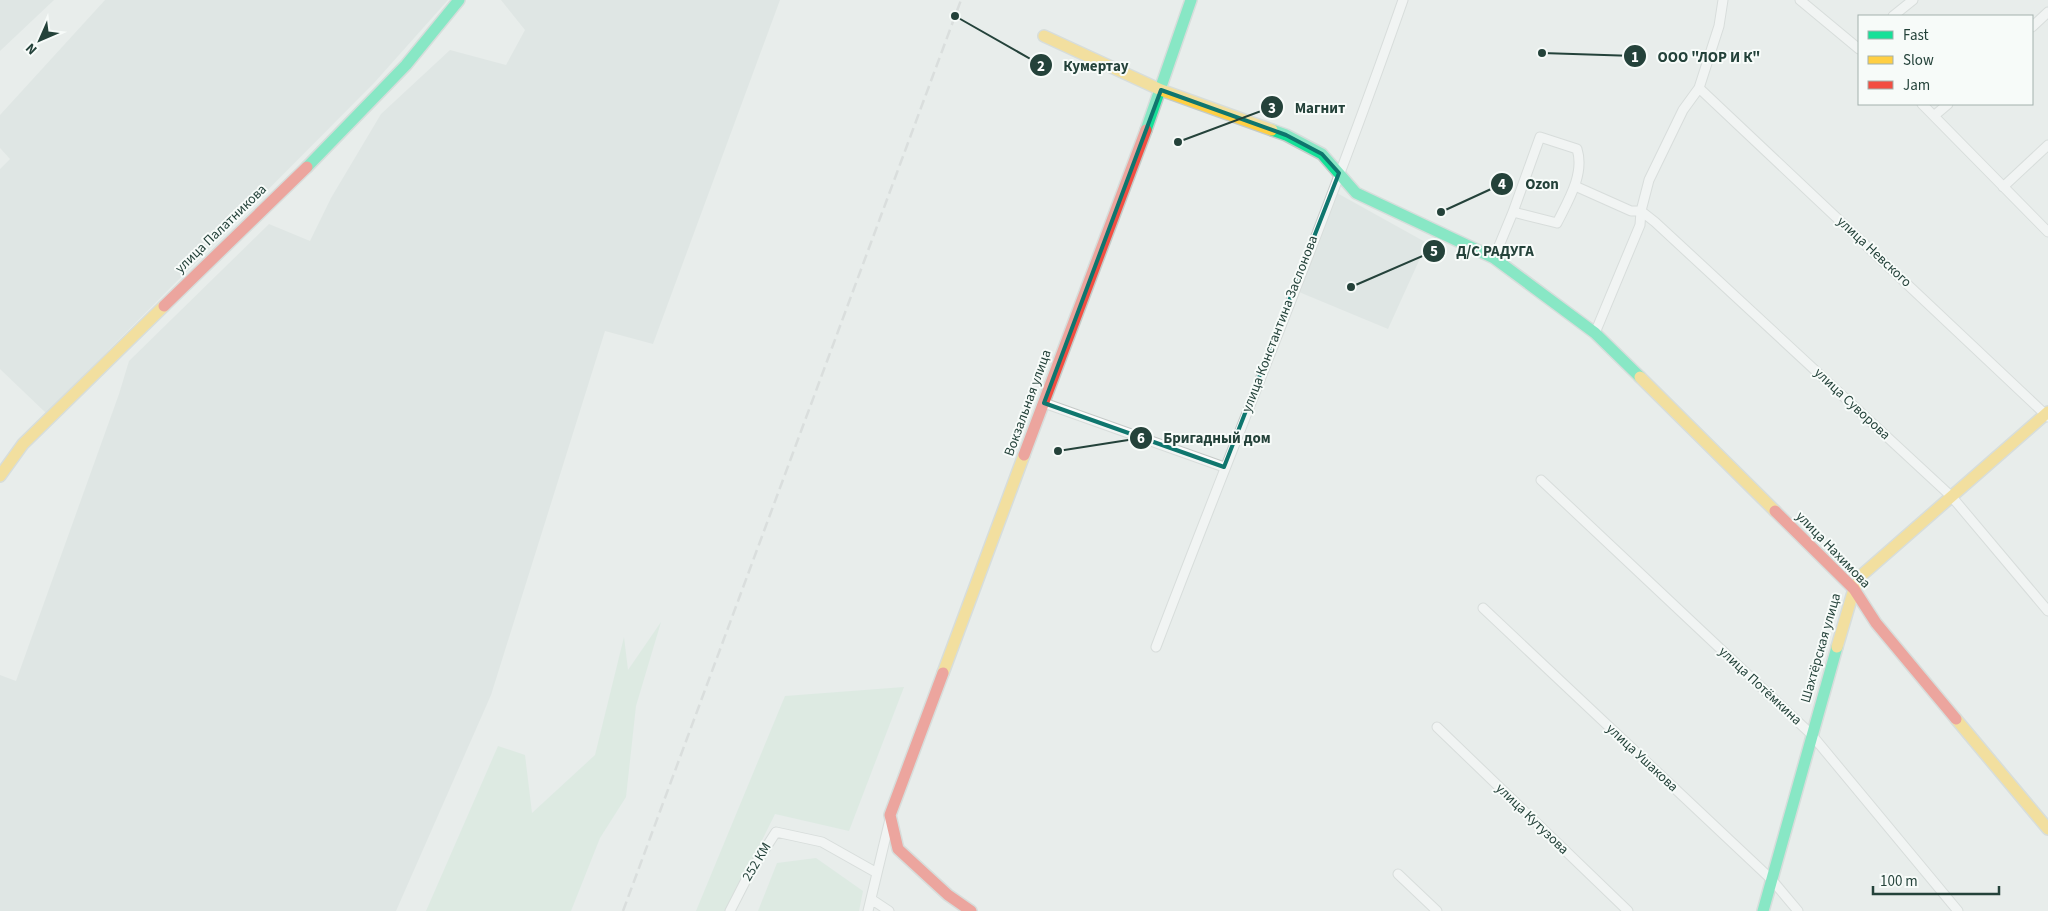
<svg xmlns="http://www.w3.org/2000/svg" width="2048" height="911" viewBox="0 0 2048 911" font-family="'Source Sans 3',sans-serif">
<style>
.built{fill:#d6dedb}
.green{fill:#d1e6d8}
.lines{fill:none;stroke-linecap:round;stroke-linejoin:round}
.street-casing{stroke:#c5cac8;stroke-width:11}
.fast-casing{stroke:#c3cbc8;stroke-width:14}
.slow-casing{stroke:#c3cbc8;stroke-width:14}
.jam-casing{stroke:#c3cbc8;stroke-width:14}
.street{stroke:#fcfcfc;stroke-width:9}
.fast{stroke:#16e098;stroke-width:11}
.slow{stroke:#ffcf43;stroke-width:11}
.jam{stroke:#f24e42;stroke-width:11}
.rail{stroke:#c9cdcc;stroke-width:2.5;stroke-dasharray:10 5;stroke-linecap:butt}
.marked{fill:none;stroke:#0f766e;stroke-width:4;stroke-linejoin:round}
.labels{text-anchor:middle;dominant-baseline:central;stroke-width:4;stroke-linejoin:round;paint-order:stroke}
.street-label{font-size:14px;fill:#24423a;stroke:#f7fbf9}
.leader{fill:none;stroke:#24423a;stroke-width:2}
.callout-dot{fill:#24423a;stroke:#f7fbf9;stroke-width:2}
.mark-label{font-size:15px;text-anchor:middle;font-weight:bold;fill:#fff}
.callout-label{font-size:15px;text-anchor:middle;font-weight:bold;fill:#24423a;stroke:#f7fbf9;stroke-width:4;stroke-linejoin:round;paint-order:stroke}
</style>
<rect width="100%" height="100%" fill="#e8edeb"/>
<path class="built" d="M0,0H54L0,51Z
M105,0H448L374,83L46,413L0,369V169L10,159L0,148V115Z
M501,0H780L653,344L605,331L491,695L396,911H0V675L16,681L119,394L129,361L269,224L310,241L331,198L381,114L450,50L506,65L525,30Z
M1337,193L1427,243L1388,329L1299,292Z"/>
<path class="green" d="M661,622L636,706L626,797L600,838L571,911H426L498,746L525,755L532,813L595,755L624,637L628,670Z
M904,687L849,831L775,814L727,911H696L785,696Z
M816,858L863,891L859,911H758L777,863Z"/>
<g class="lines">
<g class="street-casing">
<path id="street" d="M1800,0L1859,49
M1893,16L1913,0
M2032,27L2048,12
M1699,88L2048,417
M1922,104L2048,232
M1935,115L1948,104
M1575,186L1631,211H1641L1655,222L1952,497L2048,611
M2003,187L2048,145
M1494,258L1513,212L1540,137L1577,149C1585,174 1568,201 1557,223L1513,212
M1595,333L1640,225L1641,211L1649,180L1683,110L1699,88L1719,26L1723,0
M1044,403L1224,467
M1541,480L1811,734L1958,911
M1483,608L1772,880L1798,911
M1156,647C1238,431 1327,218 1403,0
M1437,727L1628,911
M1398,874L1437,911
M871,899L889,911
M730,911L749,874L776,832L822,842L877,873
M868,911L890,819"/>
</g>
<g class="fast-casing">
<path id="fast" d="M1146,130L1191,0
M1272,130L1286,135L1322,154L1356,193L1494,258L1595,333L1640,377
M307,167L406,65L459,0
M1763,911L1837,647"/>
</g>
<g class="slow-casing">
<path id="slow" d="M1044,36L1161,90L1272,130
M1640,377L1775,511
M0,476L23,444L164,306
M1837,647L1854,589L1863,574L2048,412
M943,673L1024,455
M1956,719L2048,829"/>
</g>
<g class="jam-casing">
<path id="jam" d="M164,306L307,167
M1024,455L1146,130
M1775,511L1854,589L1876,623L1956,719
M943,673L890,815L898,849L948,895L971,911"/>
</g>
<use href="#street" class="street"/>
<use href="#fast" class="fast"/>
<use href="#slow" class="slow"/>
<use href="#jam" class="jam"/>
<path class="rail" d="M623,911L961,0"/>
</g>
<path d="M0 0H2048V911H0ZM1161,90L1286,135L1322,154L1339,173L1224,467L1044,403Z" fill="#e8edeb" fill-opacity=".55" fill-rule="evenodd"/>
<path class="marked" d="M1161,90L1286,135L1322,154L1339,173L1224,467L1044,403Z"/>
<g class="labels">
<g class="street-label">
<text transform="translate(221 229) rotate(-44)">улица Палатникова</text>
<text transform="translate(1874 252) rotate(43)">улица Невского</text>
<text transform="translate(1280 324) rotate(-69)">улица Константина Заслонова</text>
<text transform="translate(1028 403) rotate(-70)">Вокзальная улица</text>
<text transform="translate(1852 404) rotate(43)">улица Суворова</text>
<text transform="translate(1833 550) rotate(46)">улица Нахимова</text>
<text transform="translate(1821 648) rotate(-74)">Шахтёрская улица</text>
<text transform="translate(1760 686) rotate(43)">улица Потёмкина</text>
<text transform="translate(1642 758) rotate(43)">улица Ушакова</text>
<text transform="translate(1532 819) rotate(44)">улица Кутузова</text>
<text transform="translate(757 862) rotate(-59)">252 КМ</text>
</g>
</g>
<path class="leader" d="M1542 53L1635 56M955 16L1041 65M1178 142L1272 107M1441 212L1502 184M1351 287L1434 251M1058 451L1141 438"/>
<g class="callout-dot">
<circle cx="1542" cy="53" r="5"/>
<circle cx="955" cy="16" r="5"/>
<circle cx="1178" cy="142" r="5"/>
<circle cx="1441" cy="212" r="5"/>
<circle cx="1351" cy="287" r="5"/>
<circle cx="1058" cy="451" r="5"/>
<circle cx="1635" cy="56" r="12"/>
<circle cx="1041" cy="65" r="12"/>
<circle cx="1272" cy="107" r="12"/>
<circle cx="1502" cy="184" r="12"/>
<circle cx="1434" cy="251" r="12"/>
<circle cx="1141" cy="438" r="12"/>
</g>
<g class="mark-label">
<text x="1635" y="62">1</text>
<text x="1041" y="71">2</text>
<text x="1272" y="113">3</text>
<text x="1502" y="189">4</text>
<text x="1434" y="256">5</text>
<text x="1141" y="443">6</text>
</g>
<g class="callout-label">
<text x="1709" y="62">ООО "ЛОР И К"</text>
<text x="1096" y="71">Кумертау</text>
<text x="1320" y="113">Магнит</text>
<text x="1542" y="189">Ozon</text>
<text x="1495" y="256">Д/С РАДУГА</text>
<text x="1217" y="443">Бригадный дом</text>
</g>
<rect x="1858" y="15" width="175" height="90" fill="#f7fbf9" stroke="#a3b1ad"/>
<rect x="1868" y="31" width="25" height="8" fill="#16e098" stroke="#a3b1ad"/>
<text x="1903" y="40" font-size="15" fill="#24423a">Fast</text>
<rect x="1868" y="56" width="25" height="8" fill="#ffcf43" stroke="#a3b1ad"/>
<text x="1903" y="65" font-size="15" fill="#24423a">Slow</text>
<rect x="1868" y="81" width="25" height="8" fill="#f24e42" stroke="#a3b1ad"/>
<text x="1903" y="90" font-size="15" fill="#24423a">Jam</text>
<g transform="translate(40 40) rotate(225)" stroke="#f7fbf9" stroke-width="4" paint-order="stroke">
<path d="M0-4L9 19L0 12L-9 19Z" fill="#24423a"/>
<text y="-8" font-size="14" font-weight="bold" text-anchor="middle" fill="#24423a">N</text>
</g>
<path d="M1873 886v8h126v-8" fill="none" stroke="#24423a" stroke-width="2.5"/>
<text x="1880" y="886" font-size="15" fill="#24423a" stroke="#f7fbf9" stroke-width="4" paint-order="stroke">100 m</text>
</svg>
